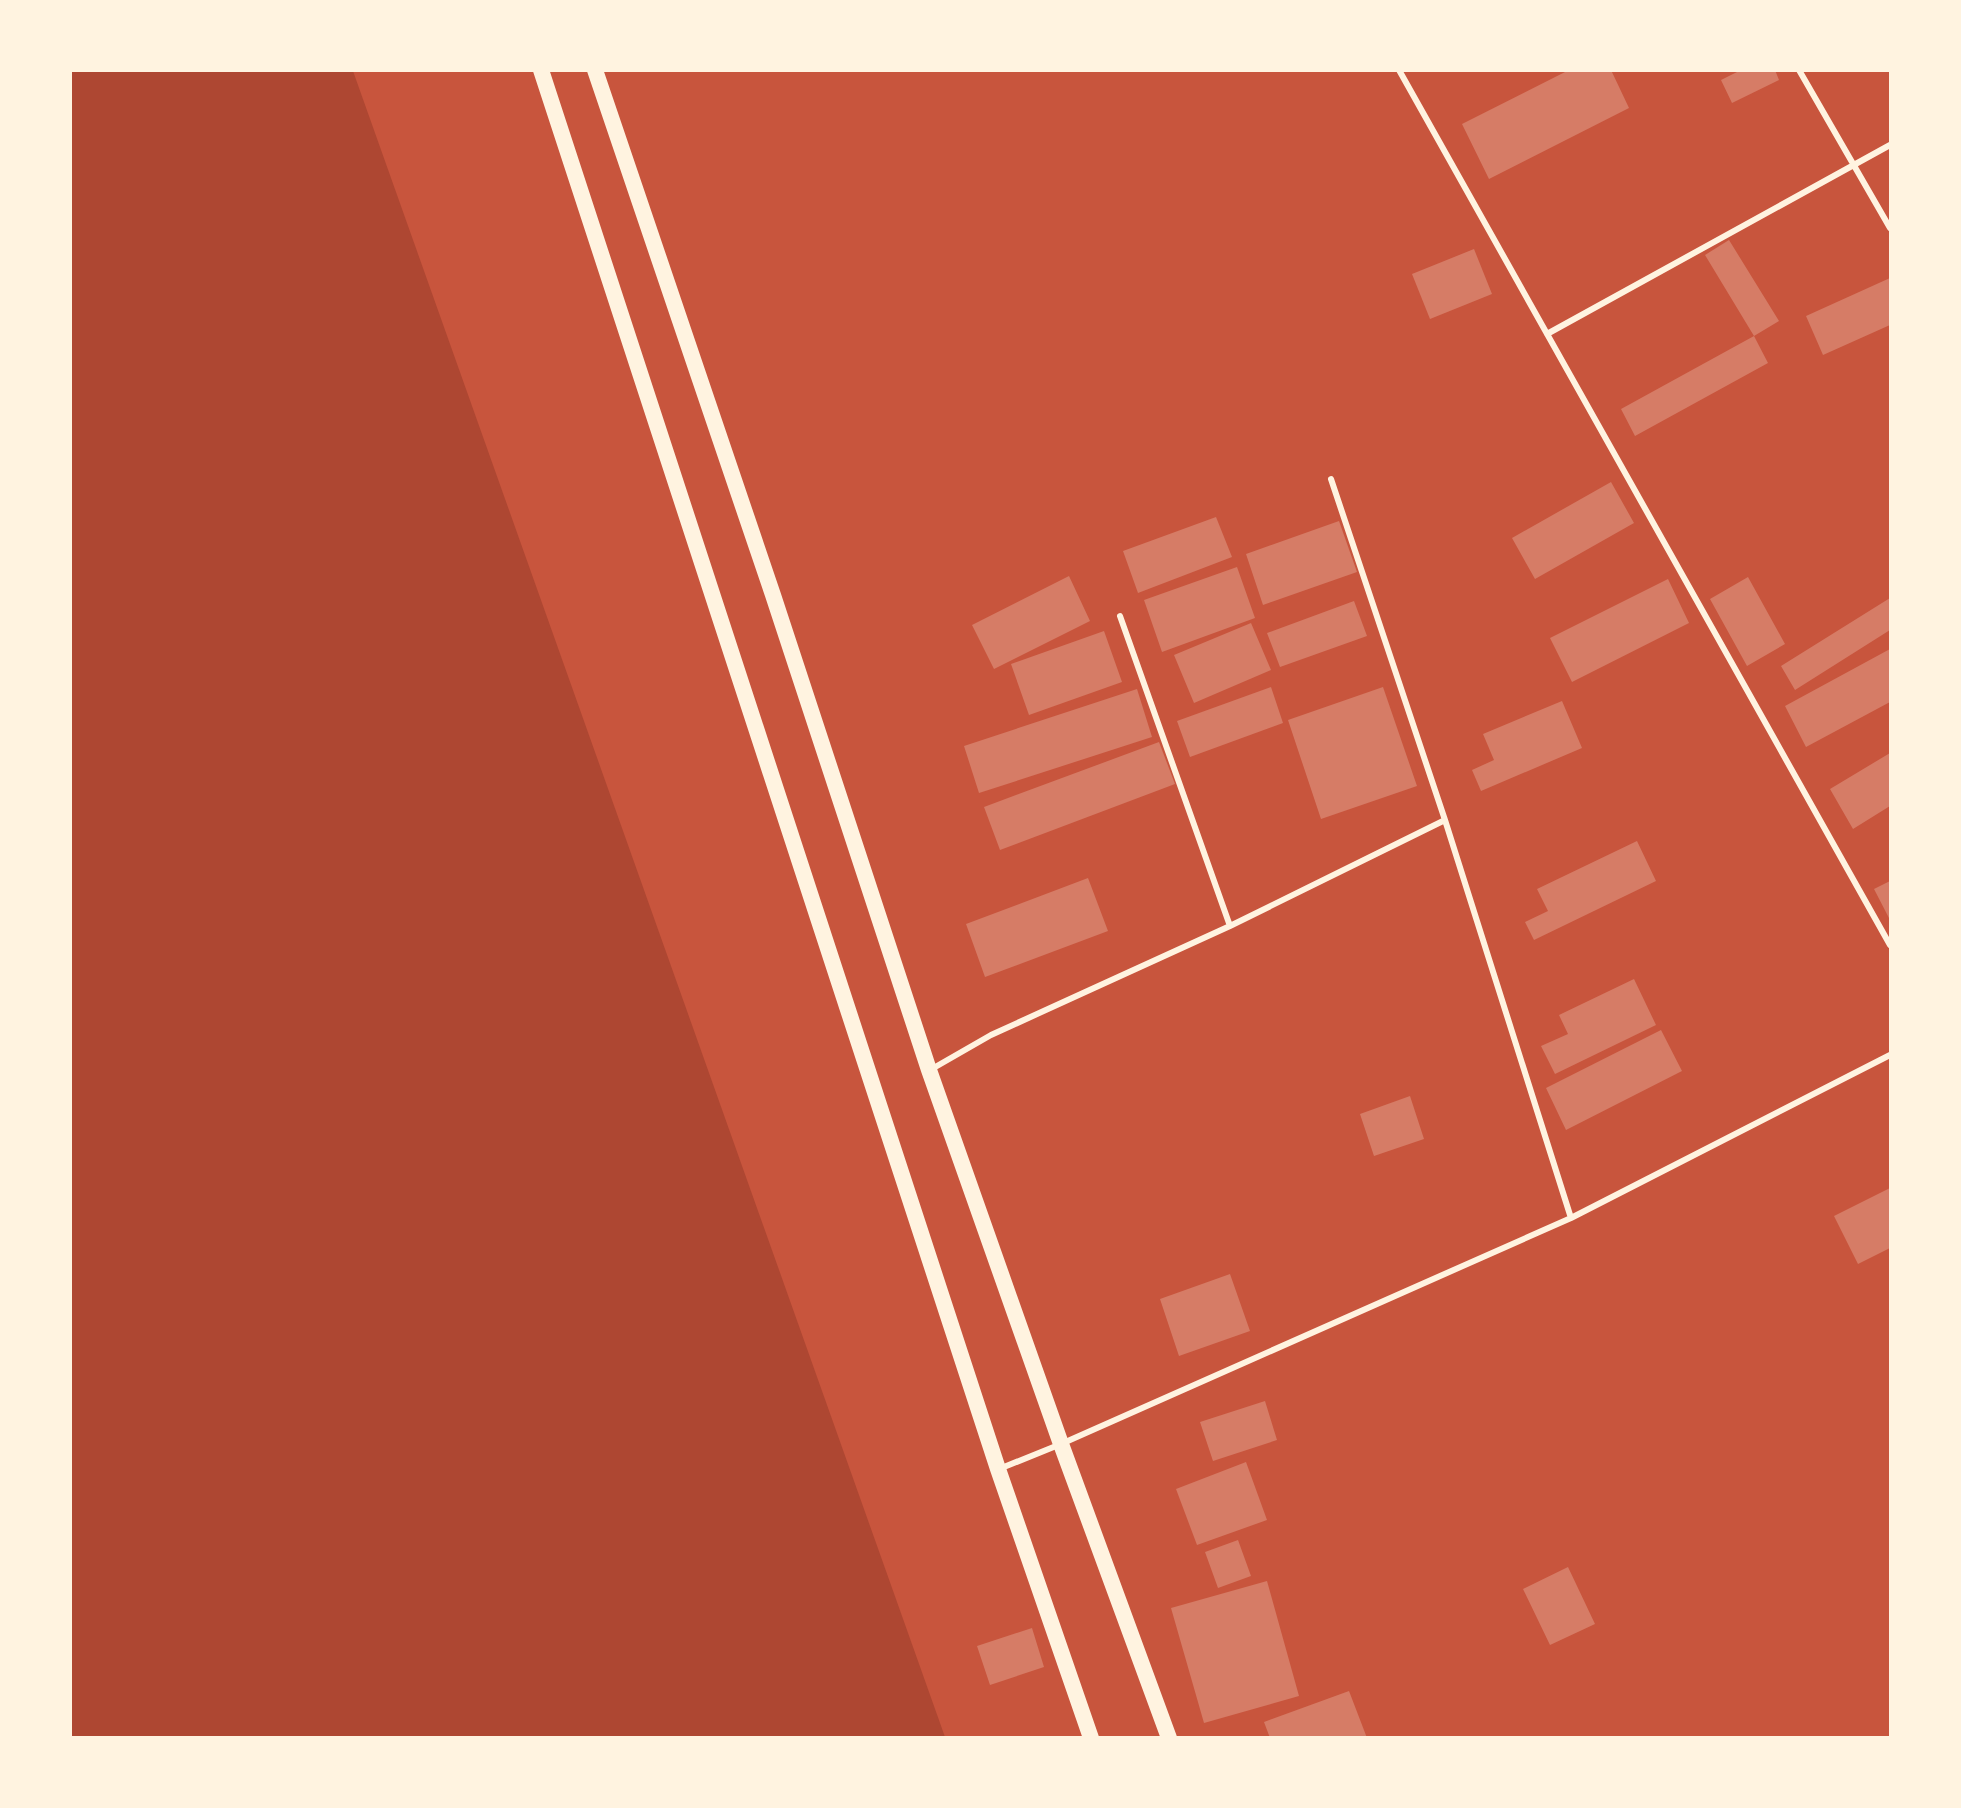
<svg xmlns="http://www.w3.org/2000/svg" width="1961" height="1808" viewBox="0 0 1961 1808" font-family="Jost,sans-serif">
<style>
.green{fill:#ae4732}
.building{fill:#d67c66}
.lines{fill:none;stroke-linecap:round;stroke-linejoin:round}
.minor{stroke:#fff3e0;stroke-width:6}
.trunk{stroke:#fff3e0;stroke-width:16}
</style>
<rect width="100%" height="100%" fill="#c8553d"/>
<path class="green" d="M70,71H353L945,1737H71Z"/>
<path class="building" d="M1569,70H1611L1629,108L1489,179L1462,124Z
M1741,70H1775L1779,80L1732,103L1721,80Z
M1729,240L1779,321L1754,336L1705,255Z
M1474,249L1492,294L1430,319L1412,274Z
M1890,278V325L1823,355L1806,316Z
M1754,336L1768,363L1635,436L1621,409Z
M1611,482L1634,523L1535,579L1512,538Z
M1216,517L1232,557L1138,593L1123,551Z
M1339,521L1357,572L1263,605L1246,554Z
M1237,567L1255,618L1162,652L1144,600Z
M1069,576L1090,621L994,669L972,625Z
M1748,577L1785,644L1747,666L1710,599Z
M1668,579L1689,623L1572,682L1550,638Z
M1890,598V630L1795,690L1781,666Z
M1354,601L1367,636L1280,667L1267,633Z
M1251,623L1271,670L1194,703L1174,655Z
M1104,631L1122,682L1029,715L1011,664Z
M1890,649V702L1806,747L1785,706Z
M1271,687L1283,723L1190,757L1177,721Z
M1383,687L1417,786L1321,819L1288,720Z
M1137,689L1152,737L979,793L964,746Z
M1562,701L1582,748L1481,791L1472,770L1494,760L1483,734Z
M1159,742L1175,784L1000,850L984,807Z
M1890,753V806L1853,829L1830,789Z
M1637,841L1656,881L1534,940L1525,922L1548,911L1537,889Z
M1088,878L1108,931L985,977L966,924Z
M1890,881V920L1874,889Z
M1634,979L1656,1025L1555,1074L1541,1046L1568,1034L1559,1015Z
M1661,1030L1682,1071L1566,1130L1546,1088Z
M1410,1096L1424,1139L1374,1156L1360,1114Z
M1890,1188V1248L1858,1264L1834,1216Z
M1230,1274L1250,1331L1179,1356L1160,1299Z
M1265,1401L1277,1440L1213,1461L1200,1422Z
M1246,1462L1267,1520L1197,1545L1176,1489Z
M1238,1540L1251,1576L1218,1588L1205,1552Z
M1568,1567L1595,1624L1550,1645L1523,1589Z
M1267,1581L1299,1696L1204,1723L1171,1608Z
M1032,1628L1044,1667L990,1685L977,1646Z
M1349,1691L1367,1738H1270L1264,1722Z"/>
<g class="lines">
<path class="minor" d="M1399,70L1890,945
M1799,70L1890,228
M1547,334L1890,145
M1331,479L1445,820L1571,1218
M1120,616L1230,926
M930,1070L991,1035L1230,926L1445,820
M999,1469L1061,1444L1571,1218L1890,1055"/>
<path class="trunk" d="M541,70L998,1469L1091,1738
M595,70L773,595L929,1070L1061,1444L1169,1738"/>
</g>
<rect width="1961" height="1808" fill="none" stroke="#fff3e0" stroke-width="144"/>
</svg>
